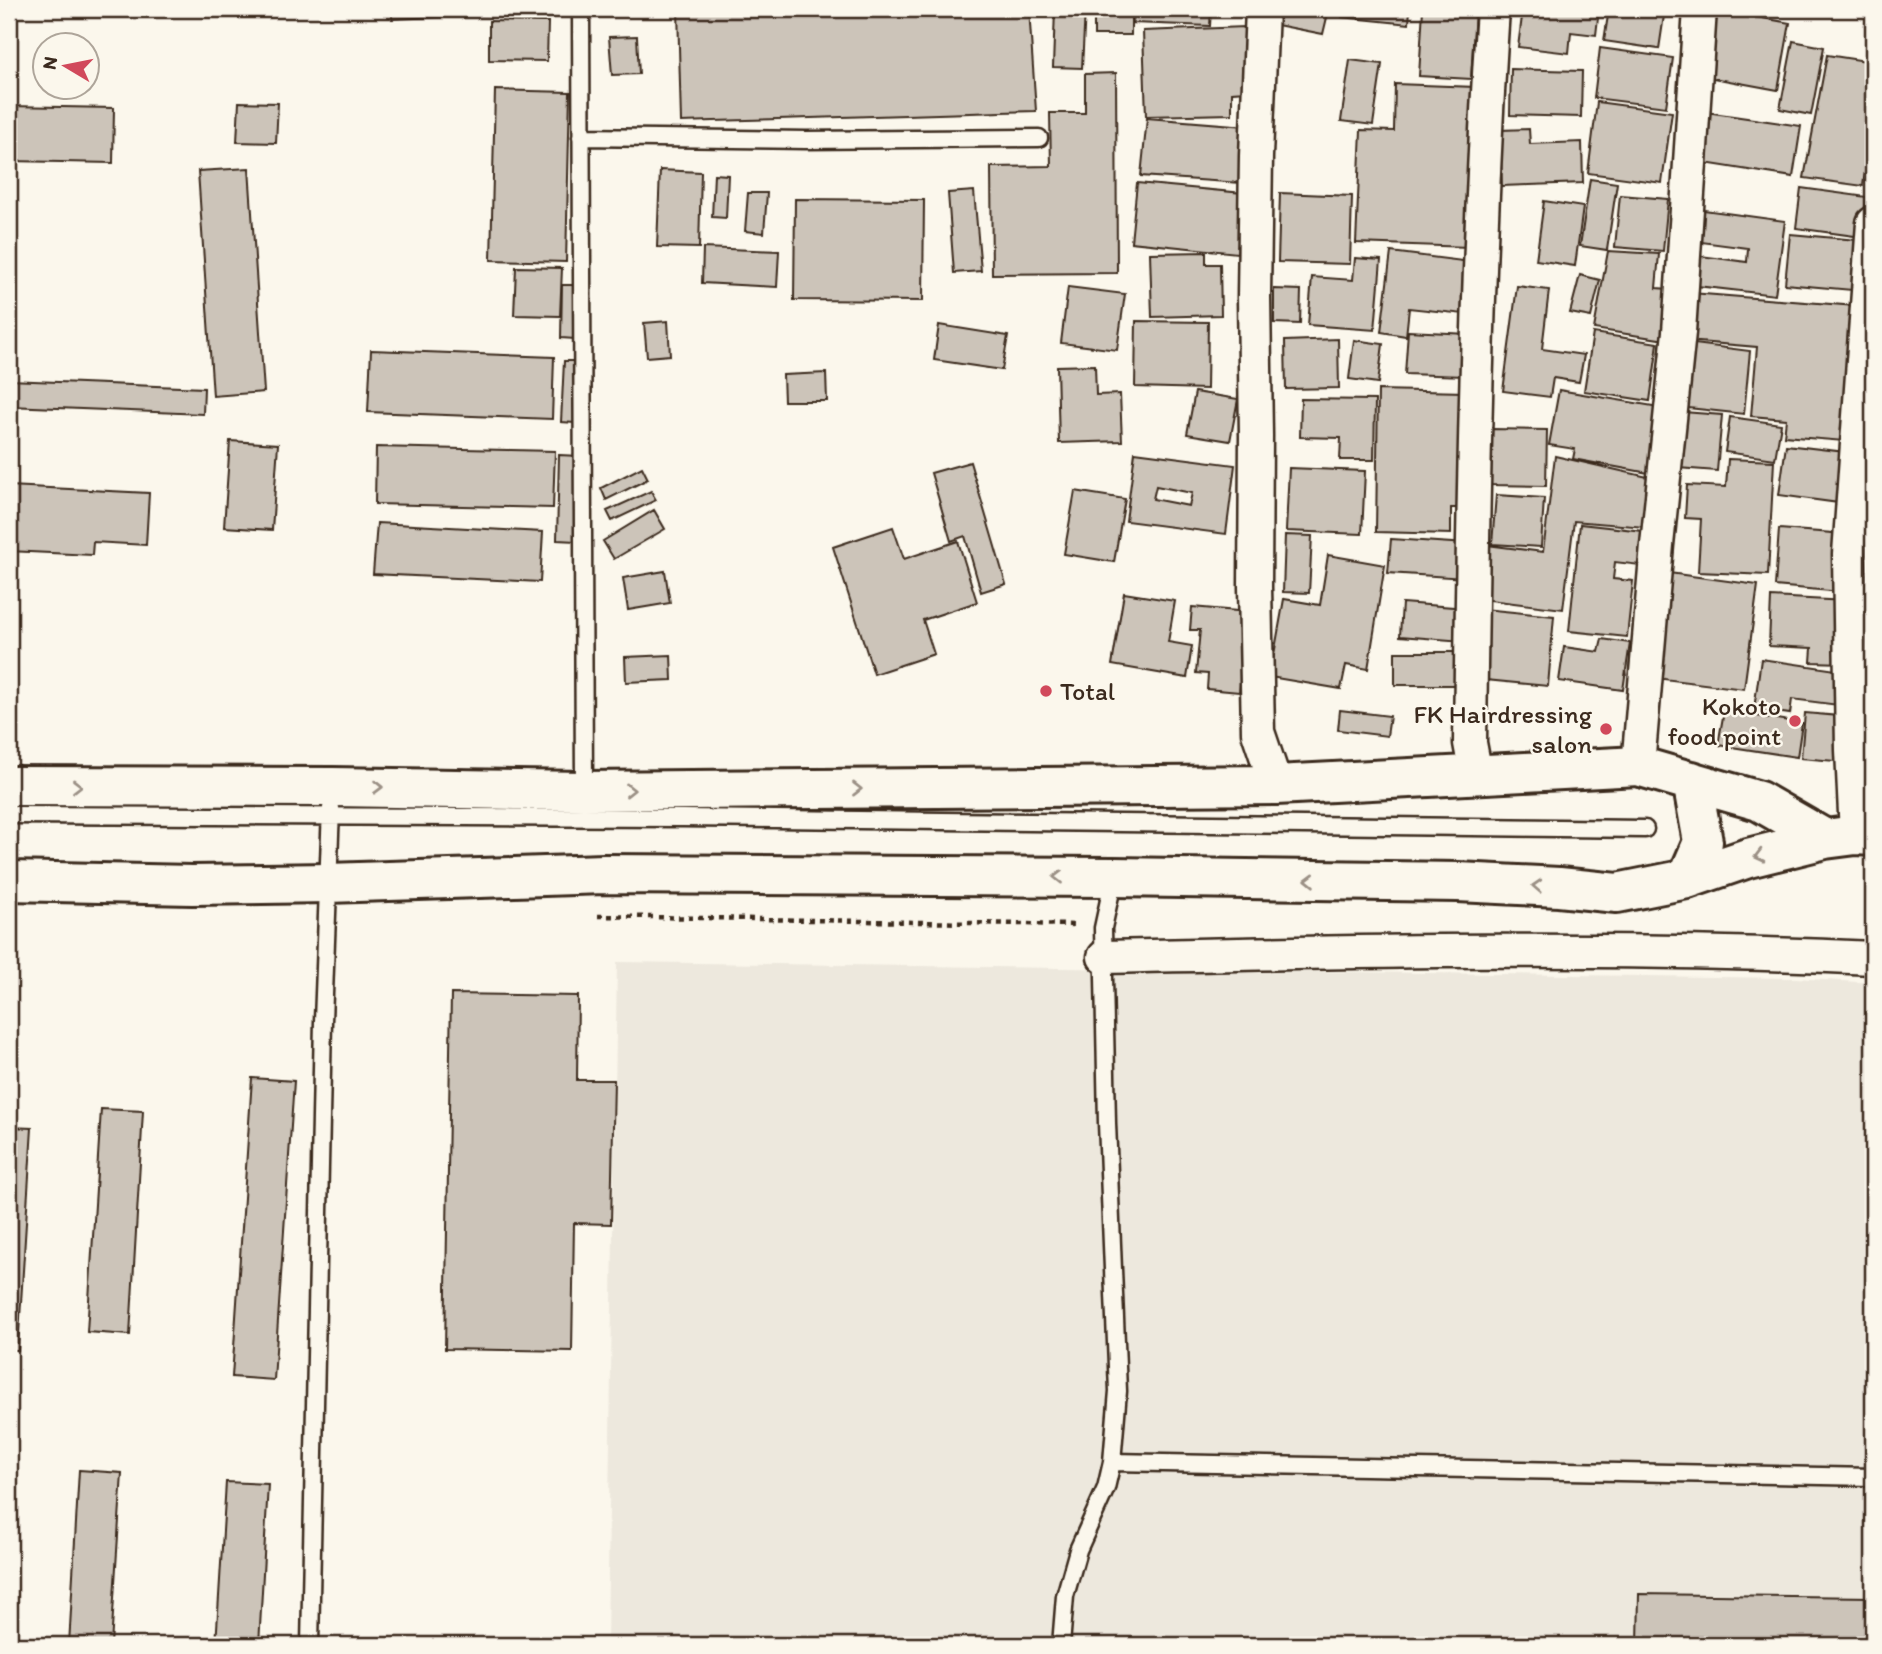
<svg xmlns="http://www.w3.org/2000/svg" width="1882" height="1654" viewBox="0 0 1882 1654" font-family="Itim,sans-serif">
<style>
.built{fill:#ede8dd}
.building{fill:#ccc4b9;stroke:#3b2a1e;stroke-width:2;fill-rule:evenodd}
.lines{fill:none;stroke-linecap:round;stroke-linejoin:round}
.lane-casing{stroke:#3b2a1e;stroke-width:21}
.street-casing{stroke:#3b2a1e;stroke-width:37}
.highway-casing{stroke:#3b2a1e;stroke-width:44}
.path{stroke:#3b2a1e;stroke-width:4.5;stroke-dasharray:5 5;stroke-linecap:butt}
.lane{stroke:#fbf7ec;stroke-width:16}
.street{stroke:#fbf7ec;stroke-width:32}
.highway{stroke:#fbf7ec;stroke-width:38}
.oneway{stroke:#9b9085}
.poi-dot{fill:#d1495b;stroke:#fbf7ec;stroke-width:2.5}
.labels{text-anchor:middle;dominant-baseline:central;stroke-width:5;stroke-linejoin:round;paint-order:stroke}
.poi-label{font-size:26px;fill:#3b2a1e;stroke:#fbf7ec;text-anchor:end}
</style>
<rect width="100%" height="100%" fill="#fbf7ec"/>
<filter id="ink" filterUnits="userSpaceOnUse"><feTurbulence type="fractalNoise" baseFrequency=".0143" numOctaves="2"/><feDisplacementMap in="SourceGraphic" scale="14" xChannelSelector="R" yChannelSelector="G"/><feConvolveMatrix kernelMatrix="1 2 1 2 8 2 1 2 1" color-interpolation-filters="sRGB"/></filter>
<g filter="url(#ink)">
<path class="built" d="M617,962L1795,978L1873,983V1645H607Z"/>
<path class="building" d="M392,9H558V12L392,19Z
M678,9H1029L1036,111L681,122Z
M1055,9H1085L1082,68L1053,67Z
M1094,9H1131V35H1094Z
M1134,9H1211L1210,26L1133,23Z
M1281,9H1329L1323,34L1277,25Z
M1343,9H1410L1409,24L1342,17Z
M1423,9H1475L1471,79L1419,76Z
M1523,9H1599L1596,35L1571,32L1569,53L1518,47Z
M1609,9H1665L1659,49L1604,41Z
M1713,9L1790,23L1778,90L1702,76Z
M489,21L548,22L547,61L489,60Z
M1245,27L1246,91L1232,92V114L1146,116L1143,31Z
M637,36L639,74L612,75L609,37Z
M1793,41L1824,47L1811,115L1780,109Z
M1600,48L1673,58L1666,107L1594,98Z
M1827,55L1873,62V114L1863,186L1804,178Z
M1350,60L1382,64L1373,125L1341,121Z
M1511,69L1582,71L1581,117L1510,115Z
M1116,73L1117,273L992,274L991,167L1051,166L1050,113H1085V74Z
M1395,84L1476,87L1469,247L1356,243L1361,130L1394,131Z
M495,90L570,92L566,262L491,260Z
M239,102L278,103L276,143L237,142Z
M1597,102L1672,112L1662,183L1588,173Z
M9,106L114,108L113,163L9,161Z
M1706,112L1801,126L1793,177L1698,162Z
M1147,118L1246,126L1241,183L1141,176Z
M1529,129L1530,144L1582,142L1583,183L1502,186L1500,130Z
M249,168L264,392L213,396L198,171Z
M660,170L701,172L699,248L657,247Z
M714,174L728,175L726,218L712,217Z
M1590,179L1617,183L1607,250L1580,246Z
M1137,183L1243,193L1237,253L1131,242Z
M1801,188L1867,197L1862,237L1796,228Z
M974,191L981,271L954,273L948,193Z
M748,193H767L764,233L745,231Z
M1280,193L1352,196L1350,264L1278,262Z
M1620,195L1668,199L1663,251L1615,247Z
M795,199L924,200L923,301L794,300Z
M1544,201L1583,207L1575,266L1536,260Z
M1704,210L1785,221L1775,295L1697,286L1701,256L1747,262L1748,248L1701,242Z
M1790,234L1857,240L1852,290L1785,284Z
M703,248L779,251L777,287L702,283Z
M1608,251L1659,254L1656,288L1670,289L1666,340L1594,329Z
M1206,252V264H1220L1221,315L1152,317L1150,253Z
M1391,252L1471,262L1464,314L1409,308L1406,336L1381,332Z
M1355,258L1381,260L1375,330L1308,325L1312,277L1353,280Z
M516,267L562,268L560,316L514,315Z
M1580,275L1600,280L1591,317L1570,313Z
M562,285H577L575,339L561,338Z
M1517,286L1549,290L1542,349L1584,355L1579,382L1553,378L1550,397L1503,391Z
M1068,287L1125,294L1117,350L1061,343Z
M1274,289L1301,290L1300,324L1274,323Z
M1691,293L1856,306L1844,441L1784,436L1786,419L1751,416L1757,347L1687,341Z
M668,321L670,355L647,357L644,323Z
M1136,321L1208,322L1207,389L1135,387Z
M939,325L1008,336L1002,370L934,360Z
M1408,331L1468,334L1466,376L1405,374Z
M1593,333L1658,343L1650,401L1584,391Z
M1338,339L1339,388L1286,389L1285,341Z
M1354,340L1383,344L1378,383L1349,379Z
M1687,343L1750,351L1744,414L1679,407Z
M371,350L554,357L552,419L368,412Z
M564,361H577L575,423L561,422Z
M1095,365L1096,395L1120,394L1122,441L1059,443L1057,366Z
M826,373L827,401H784L783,375Z
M9,380L204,388L203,414L9,406Z
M1378,390L1465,392L1463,508H1451V534L1376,532Z
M1559,390L1665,408L1654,474L1573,459L1575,449L1549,445Z
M1195,392L1238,399L1230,441L1187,434Z
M1301,399L1375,400L1374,460H1340L1341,438L1300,437Z
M1683,412L1722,415L1717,471L1678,468Z
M1730,417L1781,424L1775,459L1725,452Z
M1491,429L1547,430L1546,486L1491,485Z
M230,441L278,444L272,530L224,527Z
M1786,445L1845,452L1839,503L1779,495Z
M376,447L555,451L553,508L375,504Z
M1135,452L1235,465L1226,534L1126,521ZM1156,486L1192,493L1189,506L1153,499Z
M559,455L579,456L576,541L557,540Z
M1555,456L1652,478L1645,527L1574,521L1563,609L1481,599L1487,545L1543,552Z
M1728,459L1774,461L1768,575L1698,572L1701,519L1685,518L1687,485L1726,487Z
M970,462L1006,584L981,592L965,536L951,541L931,473Z
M1871,463H1873V507H1868Z
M642,467L648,479L606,500L601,488Z
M1289,468L1365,471L1362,534L1286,531Z
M9,486L149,493L146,545L93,542L92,555L9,551Z
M651,491L656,500L612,521L607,511Z
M1075,491L1125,499L1114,562L1064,554Z
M1496,495L1544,498L1541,547L1492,544Z
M654,510L665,529L614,559L603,541Z
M1871,517H1873V570H1868Z
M377,523L543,532L540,582L373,574Z
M1580,524L1643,531L1640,565L1615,562L1613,579L1633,581L1627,637L1569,631Z
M893,527L904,559L958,541L977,602L923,620L934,654L874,674L833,547Z
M1779,529L1846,534L1841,592L1775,586Z
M1285,535L1312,536L1309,593L1283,592Z
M1391,539L1467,544L1465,578L1388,573Z
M1328,555L1385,565L1368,669L1346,665L1341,689L1270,677L1284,599L1320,605Z
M665,571L670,603L628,610L623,578Z
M1669,573L1758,585L1744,689L1655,678Z
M1124,593L1175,601L1168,642L1192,646L1187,678L1112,665Z
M1771,597L1846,601L1844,663L1811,662L1812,648L1769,646Z
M1870,598H1873V738L1861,737Z
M1402,603L1466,608L1463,641L1400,636Z
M1192,607L1248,612L1239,692L1207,689L1208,674L1196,673L1200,630H1190Z
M1483,609L1554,616L1548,686L1476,679Z
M1602,639L1630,643L1623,690L1559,681L1564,647L1599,652Z
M1395,652H1464V685H1395Z
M671,655L672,680L626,682L625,657Z
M1761,659L1843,671L1838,705L1792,699L1790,714L1754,709Z
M1340,710L1390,716L1387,736L1338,730Z
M1724,711L1802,723L1797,757L1718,745Z
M1805,713L1839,716L1835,761L1801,758Z
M451,994L578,996L577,1080H614L611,1224L574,1223L572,1351L445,1349Z
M252,1078L294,1081L274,1380L232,1377Z
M101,1109L143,1111L130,1335L87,1332Z
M9,1127L32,1128L18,1350H9Z
M9,1469H14L9,1546Z
M79,1470L122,1473L111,1645H69Z
M226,1482L268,1484L259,1645H216Z
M1639,1594L1873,1597V1645H1638Z"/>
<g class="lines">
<g class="lane-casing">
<path id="lane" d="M581,9L584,791
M581,137L806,140L1039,138
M9,815L683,818L1645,829
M1112,1462L1873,1477
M310,1645L323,1021L331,808
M1061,1645L1065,1596L1078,1550L1106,1488L1112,1462L1118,1391L1107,1123L1103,928L1114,877"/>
</g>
<g class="street-casing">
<path id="street" d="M1262,9L1256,156L1254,297L1256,436L1255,587L1258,732L1276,785
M1638,766L1657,545L1679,332L1700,9
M1476,775L1470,743C1473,498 1477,253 1493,9
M1856,835L1852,750L1849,554L1873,223
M1104,957C1360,951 1617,946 1873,958"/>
</g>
<g class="highway-casing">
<path id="highway" d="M9,786L333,787L584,791L1276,785L1638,766L1759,801L1825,839
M1687,879L1703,842L1692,781
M9,881L192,885L328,883L604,874L1114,877L1458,882L1559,887L1617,893L1687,879L1748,858L1825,839L1856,835L1873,836"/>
</g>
<path class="path" d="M598,916L1076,925"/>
<use href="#lane" class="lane"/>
<use href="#street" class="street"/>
<use href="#highway" class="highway"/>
</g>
<defs><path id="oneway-chevron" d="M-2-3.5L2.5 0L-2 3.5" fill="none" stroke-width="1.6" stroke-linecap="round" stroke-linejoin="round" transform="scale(1.75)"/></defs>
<g class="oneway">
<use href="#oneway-chevron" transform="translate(77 786)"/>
<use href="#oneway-chevron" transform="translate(378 787) rotate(1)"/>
<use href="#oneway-chevron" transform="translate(857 789)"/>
<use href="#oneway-chevron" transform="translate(630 790)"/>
<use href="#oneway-chevron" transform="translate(1759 856) rotate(166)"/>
<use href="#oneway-chevron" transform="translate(1058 877) rotate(-180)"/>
<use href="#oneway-chevron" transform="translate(1310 880) rotate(-179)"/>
<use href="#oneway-chevron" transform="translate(1537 886) rotate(-177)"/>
</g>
</g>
<g class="poi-dot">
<circle cx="1046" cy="691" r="7"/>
<circle cx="1795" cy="721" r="7"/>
<circle cx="1606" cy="729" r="7"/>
</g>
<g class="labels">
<g class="poi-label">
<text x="1060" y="691" text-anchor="start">Total</text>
<text x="1781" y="706">Kokoto<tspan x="1781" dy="30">food point</tspan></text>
<text x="1592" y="714">FK Hairdressing<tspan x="1592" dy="30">salon</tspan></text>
</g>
</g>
<rect width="1882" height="1654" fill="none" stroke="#fbf7ec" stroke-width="35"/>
<rect x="18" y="18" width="1847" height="1619" fill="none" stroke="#3b2a1e" stroke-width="2.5" filter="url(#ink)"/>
<g transform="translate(66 66) rotate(280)"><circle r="33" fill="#fbf7ec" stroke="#aea59a" stroke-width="2"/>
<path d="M0-5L12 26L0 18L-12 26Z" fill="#d1495b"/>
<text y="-10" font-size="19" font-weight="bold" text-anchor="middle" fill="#3b2a1e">N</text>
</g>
</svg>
